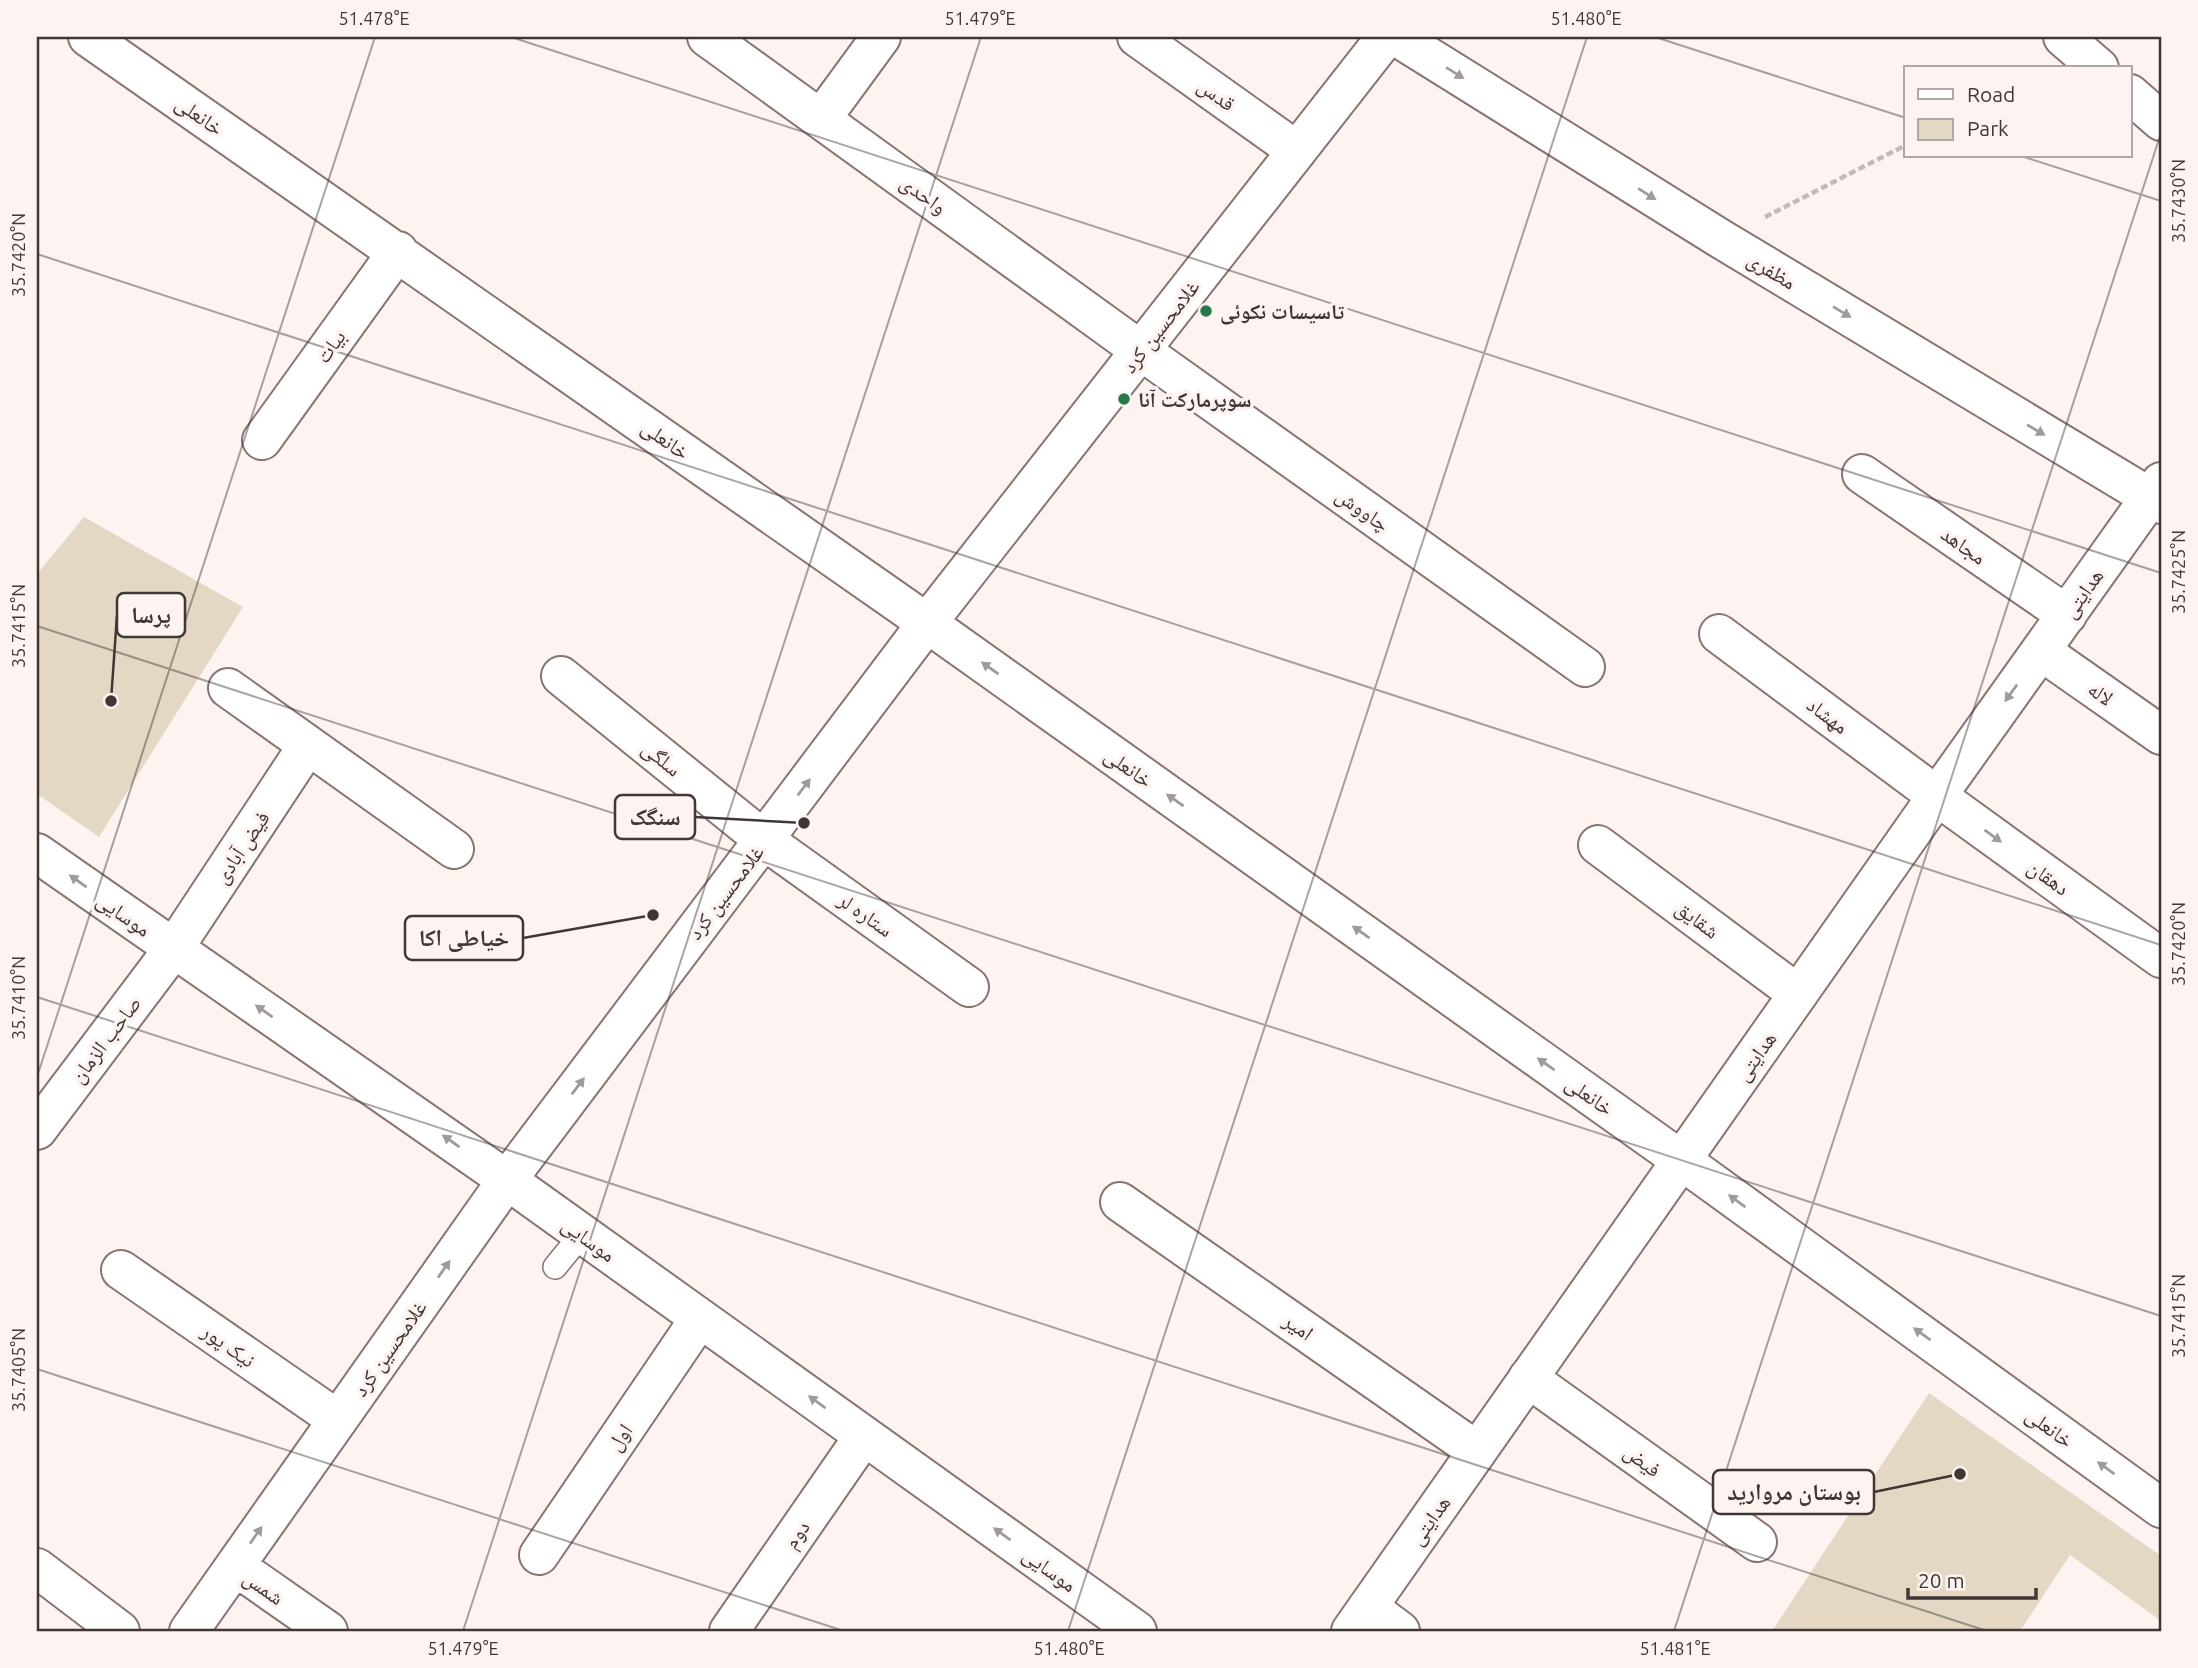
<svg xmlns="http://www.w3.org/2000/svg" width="2198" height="1668" font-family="Ubuntu,'Noto Naskh Arabic',sans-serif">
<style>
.green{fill:#e4d8c4}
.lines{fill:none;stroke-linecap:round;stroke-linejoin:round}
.service-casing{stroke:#887470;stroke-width:26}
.minor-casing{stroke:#887470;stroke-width:42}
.secondary-casing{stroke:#887470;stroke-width:42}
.path{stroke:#c3bab8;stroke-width:4.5;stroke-dasharray:7 3.5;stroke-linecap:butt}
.service{stroke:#fff;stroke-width:23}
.minor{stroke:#fff;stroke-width:38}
.secondary{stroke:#fff;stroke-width:38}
.oneway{fill:#a09b9a}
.ticks{fill:none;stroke:#403735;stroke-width:2;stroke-opacity:0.45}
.poi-dot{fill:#287949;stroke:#fdf4f2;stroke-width:2.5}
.labels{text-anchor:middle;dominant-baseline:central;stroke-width:7;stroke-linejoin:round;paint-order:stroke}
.street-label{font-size:21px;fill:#403735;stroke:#fdf4f2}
.poi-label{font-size:21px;font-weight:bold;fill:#403735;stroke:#fdf4f2;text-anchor:start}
.leader{fill:none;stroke:#403735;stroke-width:2.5}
.callout-dot{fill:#403735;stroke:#fdf4f2;stroke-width:2.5}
.callout{fill:#fdf4f2;stroke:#403735;stroke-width:2.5}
.callout-label{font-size:23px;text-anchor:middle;font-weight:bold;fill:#403735}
.neatline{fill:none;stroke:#403735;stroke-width:2.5}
.ticks-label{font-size:18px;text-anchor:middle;fill:#403735}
</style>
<rect width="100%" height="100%" fill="#fdf4f2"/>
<path class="green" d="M84,517l159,90 -144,230 -62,-43v-220z
M1929,1393l232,163v65l-91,-66 -50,76h-248z"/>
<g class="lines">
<defs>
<path id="service" d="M555,1267l27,-33"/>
<path id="minor" d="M88,37l839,586 754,537
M707,37l433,313 445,317
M1137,37l160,114
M1397,37l324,202 440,265
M2063,37l36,31
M2130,94l31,27
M821,119l60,-82
M262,440l136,-189
M1862,474l205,141
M1719,634l218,162 224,-314
M2041,651l120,84
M561,676l203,164 205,147
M228,688l226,161
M1598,845l200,149
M37,853l470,327 630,451
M37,1130l137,-182 134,-203
M1120,1202l357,249
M121,1270l217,150
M1528,1378l229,164
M539,1555l161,-237
M235,1566l93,65
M37,1568l83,63
M1368,1607l32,24
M189,1631l318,-451 420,-557 459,-586
M729,1631l135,-195"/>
<path id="secondary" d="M1681,1160l480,348
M1351,1631l586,-835 224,162"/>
</defs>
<use href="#service" class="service-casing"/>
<use href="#minor" class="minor-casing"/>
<use href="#secondary" class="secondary-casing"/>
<path class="path" d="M1765,217l141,-72"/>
<use href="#service" class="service"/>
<use href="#minor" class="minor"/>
<use href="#secondary" class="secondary"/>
</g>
<defs><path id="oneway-solid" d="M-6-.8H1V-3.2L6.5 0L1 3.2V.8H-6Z" transform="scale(1.75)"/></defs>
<g class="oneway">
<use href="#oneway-solid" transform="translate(1455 73) rotate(32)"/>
<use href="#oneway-solid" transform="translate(1647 194) rotate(32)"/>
<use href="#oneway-solid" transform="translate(1842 312) rotate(31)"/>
<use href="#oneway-solid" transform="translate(2036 430) rotate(31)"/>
<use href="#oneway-solid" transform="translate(990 668) rotate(-145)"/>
<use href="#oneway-solid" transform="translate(2011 693) rotate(126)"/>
<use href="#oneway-solid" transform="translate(804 787) rotate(-53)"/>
<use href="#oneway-solid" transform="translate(1175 800) rotate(-145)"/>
<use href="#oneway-solid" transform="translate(1993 836) rotate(36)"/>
<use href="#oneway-solid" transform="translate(78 881) rotate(-145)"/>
<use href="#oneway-solid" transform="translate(1361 932) rotate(-145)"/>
<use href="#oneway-solid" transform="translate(264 1011) rotate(-145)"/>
<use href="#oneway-solid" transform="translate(1546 1064) rotate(-145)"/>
<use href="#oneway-solid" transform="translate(578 1086) rotate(-53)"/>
<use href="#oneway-solid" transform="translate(451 1141) rotate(-145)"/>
<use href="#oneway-solid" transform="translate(1737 1201) rotate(-144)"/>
<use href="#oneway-solid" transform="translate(444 1269) rotate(-55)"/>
<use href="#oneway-solid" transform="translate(1922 1334) rotate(-144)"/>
<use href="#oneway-solid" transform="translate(817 1402) rotate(-144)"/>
<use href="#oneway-solid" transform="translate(2106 1468) rotate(-144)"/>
<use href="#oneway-solid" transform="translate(1002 1534) rotate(-144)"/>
<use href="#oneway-solid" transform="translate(256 1535) rotate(-55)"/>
</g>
<path class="ticks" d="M511,37l1650,536M1655,37l251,81M2021,156l140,45M37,254l2124,691M37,626l2124,690M37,997l1950,634M37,1077l338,-1040M37,1369l807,262M463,1631l518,-1594M1068,1631l519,-1594M1674,1631l487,-1498"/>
<g class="poi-dot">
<circle cx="1206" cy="311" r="7"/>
<circle cx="1124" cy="399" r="7"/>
</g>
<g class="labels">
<g class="street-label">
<text transform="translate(1217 94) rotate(36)">قدس</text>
<text transform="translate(200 115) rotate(35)">خانعلی</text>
<text transform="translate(924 194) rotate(36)">واحدی</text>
<text transform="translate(1772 270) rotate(31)">مظفری</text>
<text transform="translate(1160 326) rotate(-52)">غلامحسین کرد</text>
<text transform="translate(330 346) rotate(-54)">بیات</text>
<text transform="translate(666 439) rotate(35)">خانعلی</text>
<text transform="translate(1363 509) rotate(35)">چاووش</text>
<text transform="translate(1964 545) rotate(35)">مجاهد</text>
<text transform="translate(2082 593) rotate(-55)">هدایتی</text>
<text transform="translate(2101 693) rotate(35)">لاله</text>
<text transform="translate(1828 715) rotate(37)">مهشاد</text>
<text transform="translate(662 758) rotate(39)">سلگی</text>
<text transform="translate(1129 767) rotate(35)">خانعلی</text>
<text transform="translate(241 847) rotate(-56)">فیض آبادی</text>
<text transform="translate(2049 877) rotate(36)">دهقان</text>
<text transform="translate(725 892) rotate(-53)">غلامحسین کرد</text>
<text transform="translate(124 914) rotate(35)">موسایی</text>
<text transform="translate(866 914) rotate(35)">ستاره لر</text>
<text transform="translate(1698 919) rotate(37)">شقایق</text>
<text transform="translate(105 1039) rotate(-53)">صاحب الزمان</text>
<text transform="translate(1755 1056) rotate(-55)">هدایتی</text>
<text transform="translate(1590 1095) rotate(35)">خانعلی</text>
<text transform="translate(589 1239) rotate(36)">موسایی</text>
<text transform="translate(1299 1326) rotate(35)">امیر</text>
<text transform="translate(229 1345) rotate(35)">نیک پور</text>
<text transform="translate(389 1348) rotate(-55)">غلامحسین کرد</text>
<text transform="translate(2050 1427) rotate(36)">خانعلی</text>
<text transform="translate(619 1437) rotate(-56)">اول</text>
<text transform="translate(1643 1460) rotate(36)">فیض</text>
<text transform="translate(1429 1520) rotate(-55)">هدایتی</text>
<text transform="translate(796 1534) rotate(-55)">دوم</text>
<text transform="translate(1050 1569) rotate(36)">موسایی</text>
<text transform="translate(264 1587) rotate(35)">شمس</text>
</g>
<g class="poi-label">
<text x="1220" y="311">تاسیسات نکوئی</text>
<text x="1138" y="399">سوپرمارکت آنا</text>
</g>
</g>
<path class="leader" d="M111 701L117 615M804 823L695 817M653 915L523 938M1960 1474L1874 1492"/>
<g class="callout-dot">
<circle cx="111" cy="701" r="7"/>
<circle cx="804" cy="823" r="7"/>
<circle cx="653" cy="915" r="7"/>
<circle cx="1960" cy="1474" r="7"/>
</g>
<g class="callout">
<rect x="117" y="593" width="68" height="44" rx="7"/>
<rect x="615" y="795" width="80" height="44" rx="7"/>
<rect x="405" y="916" width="118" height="44" rx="7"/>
<rect x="1713" y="1470" width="161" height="44" rx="7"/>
</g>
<g class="callout-label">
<text x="151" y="623">پرسا</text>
<text x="655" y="825">سنگک</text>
<text x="464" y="946">خیاطی اکا</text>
<text x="1794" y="1500">بوستان مروارید</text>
</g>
<rect width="2198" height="1668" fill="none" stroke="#fdf4f2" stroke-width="77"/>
<rect x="1904" y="66" width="228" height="91" fill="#fdf4f2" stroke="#b1a8a6" stroke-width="2"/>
<rect x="1918" y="89" width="35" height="10" fill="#ffffff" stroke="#b1a8a6" stroke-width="2"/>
<text x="1967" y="102" font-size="21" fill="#403735">Road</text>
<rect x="1918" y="119" width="35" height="21" fill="#e4d8c4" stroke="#b1a8a6" stroke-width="2"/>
<text x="1967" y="136" font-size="21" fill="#403735">Park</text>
<path d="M1908 1588v10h128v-10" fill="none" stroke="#403735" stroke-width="3.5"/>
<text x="1918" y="1588" font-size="21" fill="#403735" stroke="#fdf4f2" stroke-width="5" paint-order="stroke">20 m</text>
<rect x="38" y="38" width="2122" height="1592" class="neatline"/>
<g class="ticks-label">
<text x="374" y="25">51.478°E</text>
<text x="980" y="25">51.479°E</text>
<text x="1586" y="25">51.480°E</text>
<text transform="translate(2179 201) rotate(-90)" y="6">35.7430°N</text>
<text transform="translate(19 255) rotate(-90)" y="6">35.7420°N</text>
<text transform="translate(2179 572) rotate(-90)" y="6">35.7425°N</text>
<text transform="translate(19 626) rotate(-90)" y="6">35.7415°N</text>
<text transform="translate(2179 944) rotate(-90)" y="6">35.7420°N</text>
<text transform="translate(19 998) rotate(-90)" y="6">35.7410°N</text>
<text transform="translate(2179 1316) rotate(-90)" y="6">35.7415°N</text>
<text transform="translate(19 1370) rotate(-90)" y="6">35.7405°N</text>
<text x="463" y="1655">51.479°E</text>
<text x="1069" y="1655">51.480°E</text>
<text x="1675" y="1655">51.481°E</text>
</g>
</svg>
